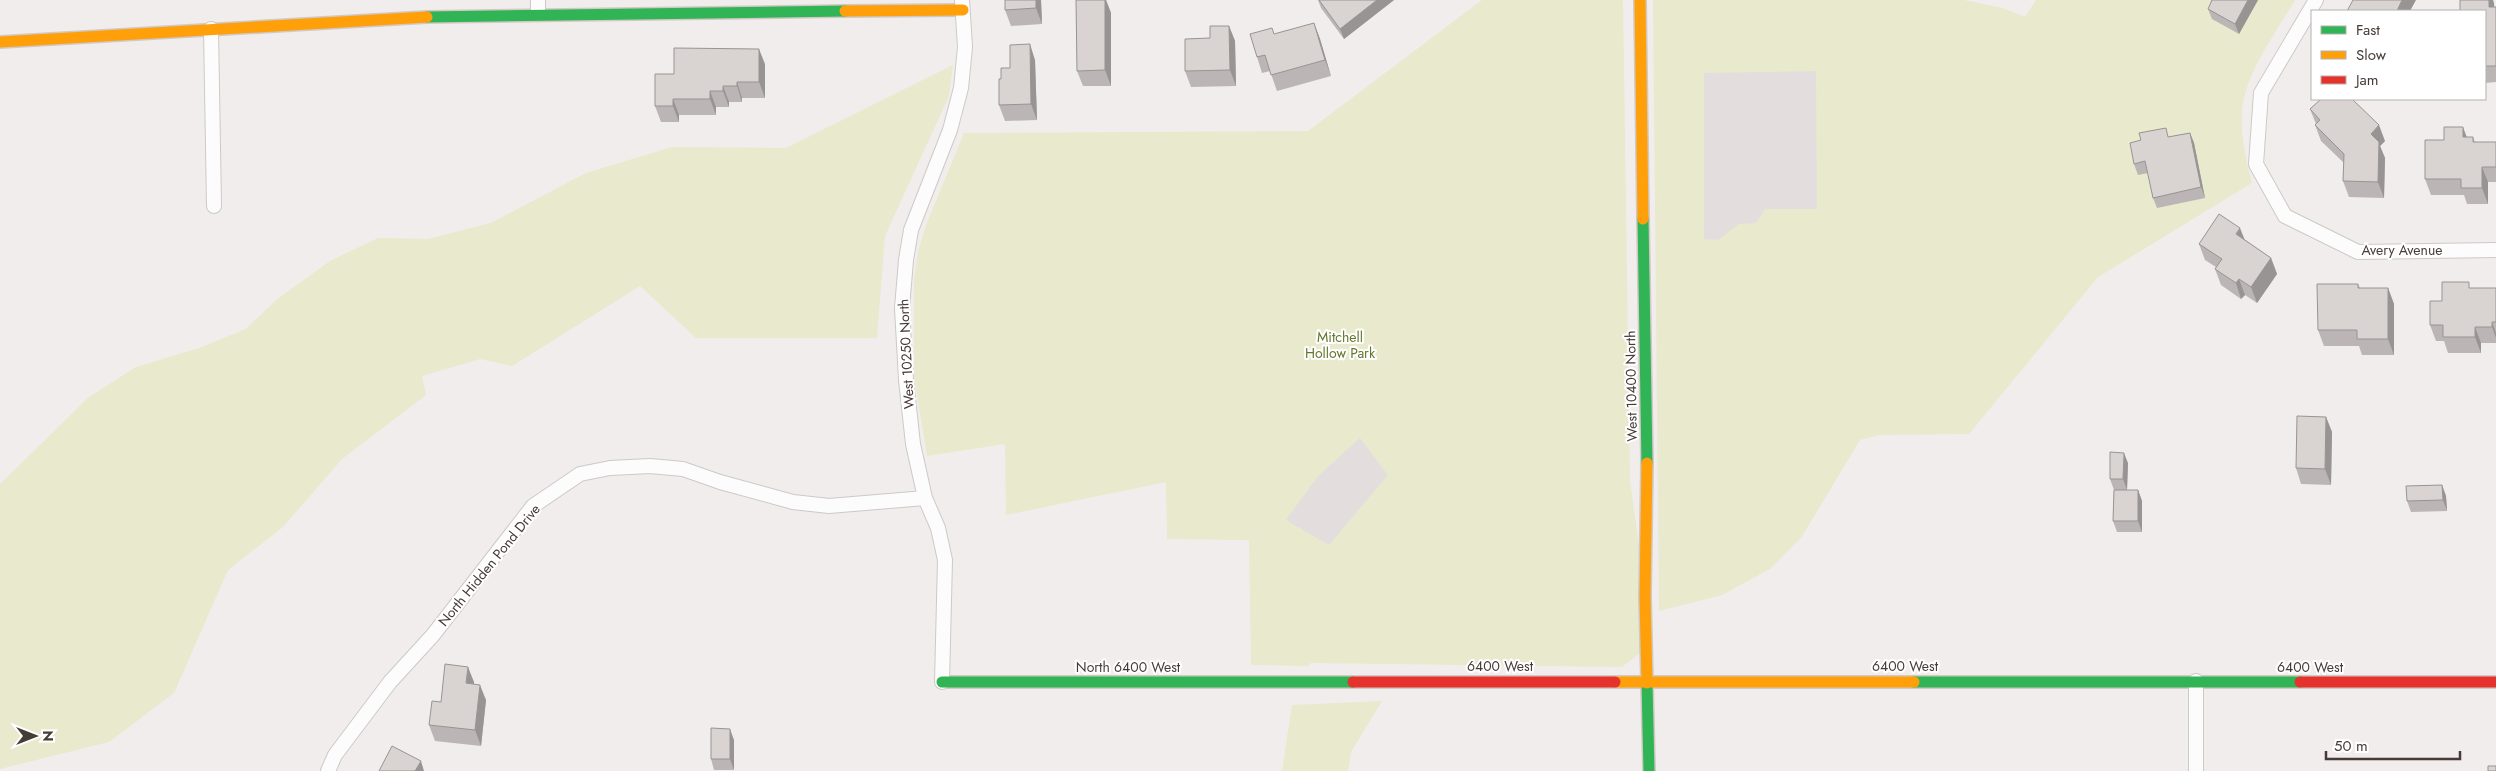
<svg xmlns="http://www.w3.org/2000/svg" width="2496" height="771" font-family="Jost,sans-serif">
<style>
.green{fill:#e8e9cd}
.parking{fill:#e3dedd}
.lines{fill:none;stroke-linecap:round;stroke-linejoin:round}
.street-casing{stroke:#cdc9c7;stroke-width:16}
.fast-casing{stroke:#d1c9c4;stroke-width:14}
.slow-casing{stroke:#d1c9c4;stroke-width:14}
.jam-casing{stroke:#d1c9c4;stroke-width:14}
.street{stroke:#fdfcfc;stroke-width:14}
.fast{stroke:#30b455;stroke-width:11}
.slow{stroke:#ff9f0a;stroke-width:11}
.jam{stroke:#e5322d;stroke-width:11}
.wall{fill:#bbb6b5}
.shaded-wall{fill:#989493}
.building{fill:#d9d4d2;stroke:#989493}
.labels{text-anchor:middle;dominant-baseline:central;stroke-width:4;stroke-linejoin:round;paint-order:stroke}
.street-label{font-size:14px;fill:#473b37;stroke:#fff}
.park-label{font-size:14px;fill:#63772c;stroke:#fff}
</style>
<rect width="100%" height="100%" fill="#f1edec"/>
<path class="green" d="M1482,0h141l7,480 9,66 1,107 -18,14 -311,-4 -3,3 -57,-1 -2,-125 -82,-1 -1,-57 -160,33 -1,-71 -78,12 -13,-80v-97l4,-27 8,-27 38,-92 344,-2z
M1653,0h311l39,8 22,9 11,-17h259c-19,33 -49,71 -53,111 -2,24 4,48 10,72l-154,94 -129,157 -90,1 -19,5 -59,98 -31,31 -48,26 -63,16z
M953,65l-4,31 -64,140 -8,102h-181l-56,-52 -128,80 -32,-7 -58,17 4,19 -84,64 -59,68 -55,43 -54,123 -65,49 -109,27v-285l89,-87 47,-30 63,-19 47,-19 30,-29 54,-39 48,-23 50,1 63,-16 95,-50 86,-26 114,1z
M1382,701l-31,51 -3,19h-66l10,-66z"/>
<path class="parking" d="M1816,71l1,138h-52l-9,14 -17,1 -21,16 -14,-1v-166z
M1360,438l28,37 -59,70 -43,-25 32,-44z"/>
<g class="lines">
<defs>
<path id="street" d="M538,0v13
M2316,0l-55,93 -5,71 29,52 73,36 138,-2
M211,29l3,177
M2196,681v90
M942,682l3,-122 -7,-32 -13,-30 -12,-54 -7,-64 -4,-72 4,-48 5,-30 39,-100 11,-42 4,-41 -3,-47
M328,771l7,-16 55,-73 43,-47 100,-129 47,-32 30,-6 40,-2 33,3 37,13 73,20 36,4 96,-8"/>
<path id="fast" d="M427,17l418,-6
M1643,219l4,244
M942,682h411
M1914,682h386
M1647,683l2,88"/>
<path id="slow" d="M1640,0l3,219
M845,11l118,-1
M0,42l427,-25
M1615,682h299
M1647,683l-2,-86 2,-134"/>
<path id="jam" d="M1353,682h262
M2300,682h196"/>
</defs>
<use href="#street" class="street-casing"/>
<use href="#fast" class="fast-casing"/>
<use href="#slow" class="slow-casing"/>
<use href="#jam" class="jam-casing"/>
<use href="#street" class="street"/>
<use href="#fast" class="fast"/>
<use href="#slow" class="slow"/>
<use href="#jam" class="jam"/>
</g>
<path class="wall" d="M1005,0h36l1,24 -31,2 -6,-16z
M1076,0h30l5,13v73h-28l-6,-15z
M1318,0h76l-50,39 -23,-31z
M2212,0h46l-19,34 -27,-15 -4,-10z
M2494,3v4h2v75l-11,1v-72z
M1314,23l6,16 11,37 -54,15 -7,-20 -8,2 -5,-16z
M1229,26l6,15 1,45 -45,1 -6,-16 25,-33z
M1035,60l2,60 -32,1 -6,-16 2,-26 9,-11z
M765,64v34h-23v4h-13v5h-13v8h-37v7h-18l-6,-16 19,-32z
M2310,109l75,32 -5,5 5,12 -1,40 -35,-1 -6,-16 1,-18 -23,-22 -6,-16 1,-1z
M2190,133l4,10 11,55 -48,10 -4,-10 -5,-25 -10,2 -4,-11 35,-27z
M2467,137h6l2,5h21v40h-8v22h-21l-3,-9h-33l-6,-16z
M2244,239l27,19 6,16 -20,29 -12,-8 -4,4 -20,-14 -6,-16 1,-2 -11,-7 -6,-16z
M2358,284l2,4h28l6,16v51h-32l-3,-9h-35l-6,-16z
M2471,288h25v55h-15v10h-33l-4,-12h-8l-6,-16 12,-24z
M2326,417l6,15 -1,53 -30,-1 -5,-16z
M2128,463l-1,27h11l4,11v31h-25l-4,-11 1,-31 -4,-11z
M2442,485l4,11 1,15 -36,1 -4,-11z
M474,682v2l12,16 -5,46 -46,-5 -6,-16 12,-23z
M734,740v30h-20l-3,-11z"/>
<path class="shaded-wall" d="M1036,0h5l1,24 -6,-16z
M1105,0h1l5,13v73l-6,-16z
M1377,0h17l-50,39 -4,-10z
M2248,0h10l-19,34 -4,-10z
M2402,0h14l-6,11h-13z
M2489,0h4l1,3 1,20 -6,-16z
M1314,23l6,16 11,37 -6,-16z
M1229,26l6,15 1,45 -6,-16z
M1030,44l5,16 2,60 -6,-16z
M759,49l6,15v34l-6,-16z
M737,82l5,16v4l-5,-16z
M723,86l6,16v5l-6,-16z
M710,91l6,16v8l-6,-16z
M673,99l6,16v7l-6,-16z
M2379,125l6,16 -5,5 5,12 -1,40 -6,-16 -7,-48z
M2463,127l6,16 -6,-6z
M2190,133l4,10 11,55 -4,-11z
M2482,167l6,15v22l-6,-16z
M2240,228l6,15 -10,-9z
M2271,258l6,16 -20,29 -6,-16z
M2239,279l6,16 -4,4 -5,-16z
M2388,288l6,16v51l-6,-16z
M2492,322l4,11v5l-4,-11z
M2475,327l6,16v10l-6,-16z
M2326,417l6,15 -1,53 -6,-16z
M2124,453l4,10 -1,27 -4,-11z
M2442,485l4,11 1,15 -4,-11z
M2138,490l4,11v31l-4,-11z
M468,667l6,15 -2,17 -6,-16z
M480,685l6,15 -5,46 -6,-16z
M730,729l4,11v30l-4,-11z
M421,761l3,10h-9z"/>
<path class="building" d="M1005,0h31v8l-31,2z
M1076,0h29v70l-28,1z
M1319,0h58l-37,29z
M2212,0h36l-13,24 -27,-15z
M2353,0h49l-5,11h-50z
M2460,0h29v7h7v59h-11v-55h-25z
M1314,23l11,37 -54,15 -6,-20 -8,2 -7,-23 22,-6 2,6z
M1210,26h19l1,44 -45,1v-32l25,-1z
M1030,44l1,60 -32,1v-26h2v-11h9v-23z
M674,48l85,1v33h-22v4h-14v5h-13v8h-37v7h-18v-32h19z
M2321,99h31l27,26 -8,9 8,8 -1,40 -35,-1 1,-27 -29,-29 5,-5 -10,-11z
M2444,127h19v10h10v5h23v25h-14v21h-21v-9h-36v-39h19z
M2166,128l2,9 22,-4 11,54 -48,11 -8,-37 -11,3 -4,-21 11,-3 -2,-7z
M2219,214l21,14 -4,6 35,24 -20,29 -12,-8 -3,4 -21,-14 7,-10 -23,-15z
M2442,282h27v6h27v34h-4v5h-17v10h-32v-12h-13v-24h12z
M2317,284h41v4h30v51h-31v-9h-39z
M2297,416l29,1 -1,52 -29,-1z
M2110,452l14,1 -1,26h-13z
M2442,485l1,15 -36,1 -1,-15z
M2114,490h24v31h-25z
M445,664l23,3 -2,16 14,2 -5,45 -46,-5 3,-24 9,1z
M711,728l19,1v30h-19z
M392,746l29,15 -6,10h-36z
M2488,766h8v5h-8z"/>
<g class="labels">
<g class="street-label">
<text x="2402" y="250">Avery Avenue</text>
<text transform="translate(906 354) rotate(-93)">West 10250 North</text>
<text transform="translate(1631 386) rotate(-91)">West 10400 North</text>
<text transform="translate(489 565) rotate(-51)">North Hidden Pond Drive</text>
<text x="1500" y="666">6400 West</text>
<text x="1905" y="666">6400 West</text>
<text x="1128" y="667">North 6400 West</text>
<text x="2310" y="667">6400 West</text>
</g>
<g class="park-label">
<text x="1340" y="337">Mitchell<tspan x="1340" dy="16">Hollow Park</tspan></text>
</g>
</g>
<rect x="2311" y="10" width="175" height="90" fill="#ffffff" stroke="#b5b1af"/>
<rect x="2321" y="26" width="25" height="8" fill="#30b455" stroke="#b5b1af"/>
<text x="2356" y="35" font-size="15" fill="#473b37">Fast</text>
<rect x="2321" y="51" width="25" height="8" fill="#ff9f0a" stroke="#b5b1af"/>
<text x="2356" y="60" font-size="15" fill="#473b37">Slow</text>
<rect x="2321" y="76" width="25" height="8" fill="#e5322d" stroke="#b5b1af"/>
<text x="2356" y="85" font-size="15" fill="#473b37">Jam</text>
<g transform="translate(35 736) rotate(90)" stroke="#ffffff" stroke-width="4" paint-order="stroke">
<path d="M0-4L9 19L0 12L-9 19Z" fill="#473b37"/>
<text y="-8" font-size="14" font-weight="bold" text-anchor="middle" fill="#473b37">N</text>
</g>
<path d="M2326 751v8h134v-8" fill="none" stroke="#473b37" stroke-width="2.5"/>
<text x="2334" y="751" font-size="15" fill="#473b37" stroke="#ffffff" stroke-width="4" paint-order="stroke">50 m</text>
</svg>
